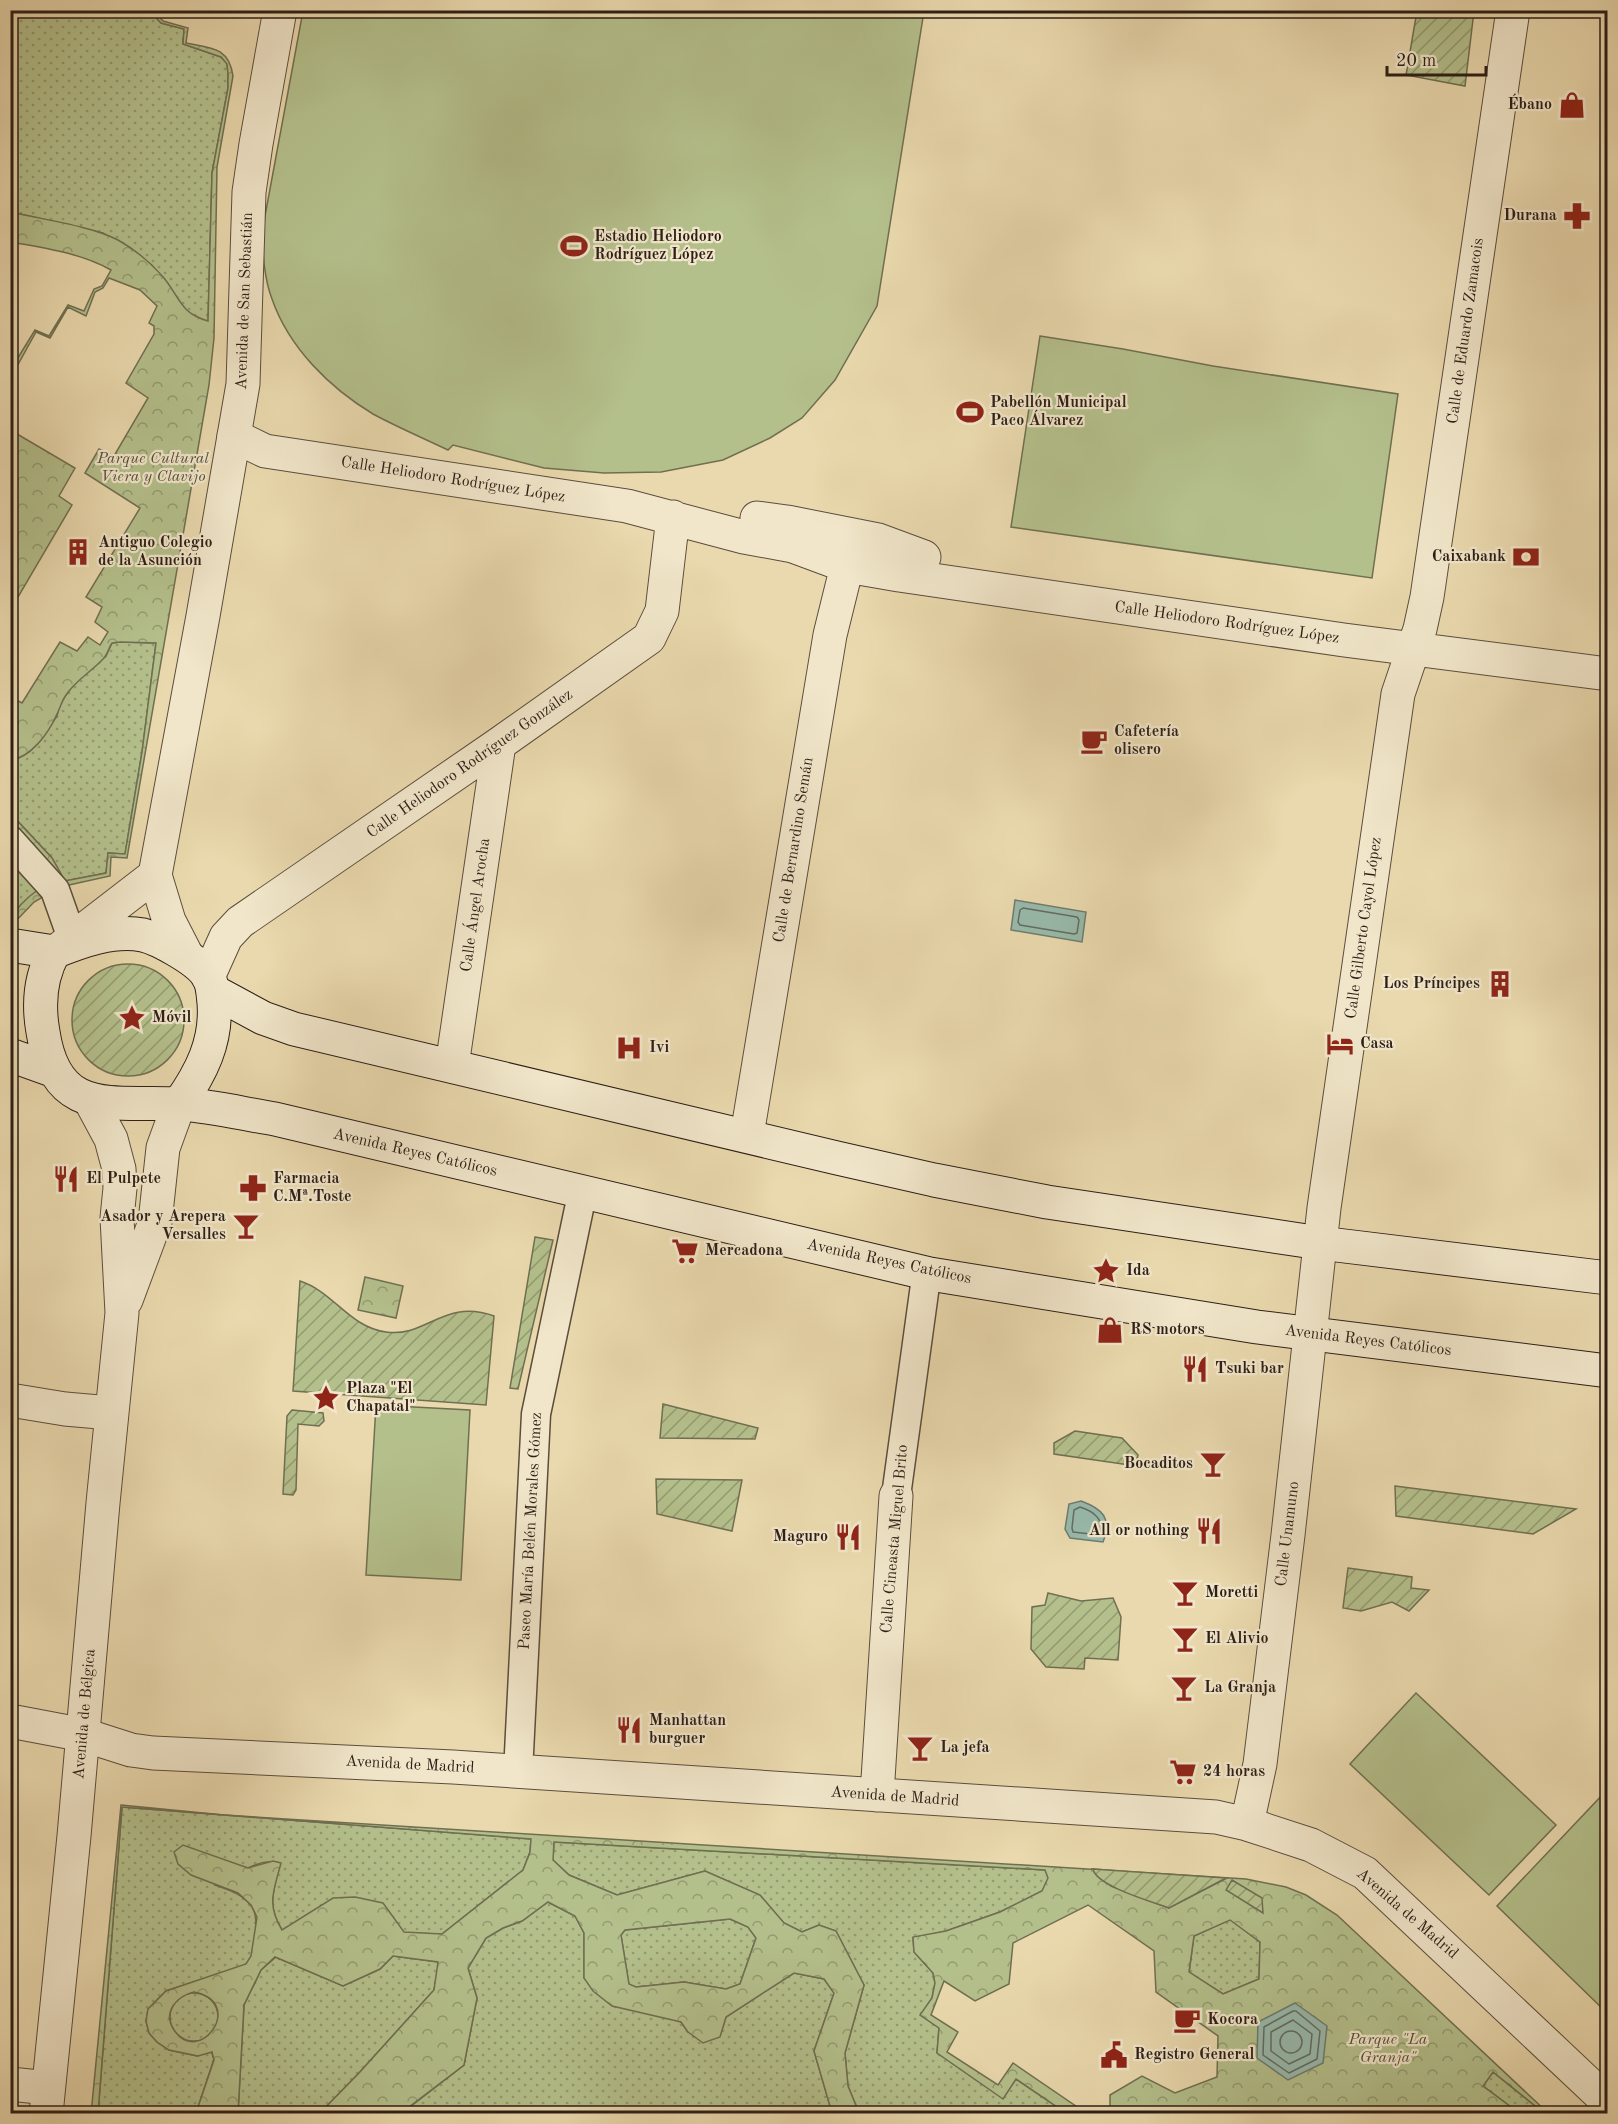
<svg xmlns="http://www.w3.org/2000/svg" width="1618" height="2124" font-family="'Old Standard TT',serif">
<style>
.grass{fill:url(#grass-dots);stroke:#706f52;stroke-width:1.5}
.forest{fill:url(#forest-crowns);stroke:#706f52;stroke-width:1.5;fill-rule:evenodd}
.garden{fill:url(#garden-furrows);stroke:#706f52;stroke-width:1.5}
.pitch{fill:#b4c08c;stroke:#706f52;stroke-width:1.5}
.water{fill:#98baac;stroke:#6d7c70;stroke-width:1.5}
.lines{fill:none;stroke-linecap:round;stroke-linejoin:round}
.shore{stroke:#626c62;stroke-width:1.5}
.pedestrian-casing{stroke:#5c4d3d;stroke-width:31}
.minor-casing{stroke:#5c4d3d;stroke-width:35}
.tertiary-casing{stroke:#5c4d3d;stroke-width:35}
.secondary-casing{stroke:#2d1e17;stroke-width:35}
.pedestrian{stroke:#f1e6ca;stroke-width:28}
.minor{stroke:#f1e6ca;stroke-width:33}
.tertiary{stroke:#f1e6ca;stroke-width:33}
.secondary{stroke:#f1e6ca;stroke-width:33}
.labels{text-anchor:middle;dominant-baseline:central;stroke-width:4.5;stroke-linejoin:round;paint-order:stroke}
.poi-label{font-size:16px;font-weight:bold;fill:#2d1e17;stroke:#f1e6ca;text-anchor:start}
.street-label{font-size:16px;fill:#2d1e17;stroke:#f1e6ca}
.park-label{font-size:16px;font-style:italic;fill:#564f3a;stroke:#f1e6ca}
</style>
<defs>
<pattern id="grass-dots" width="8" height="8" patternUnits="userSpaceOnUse" patternTransform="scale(1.5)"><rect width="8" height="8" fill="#b4c08c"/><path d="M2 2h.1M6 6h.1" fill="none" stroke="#939b71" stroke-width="1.8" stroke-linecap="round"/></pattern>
<pattern id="forest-crowns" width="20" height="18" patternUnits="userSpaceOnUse" patternTransform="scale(1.5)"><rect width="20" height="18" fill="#b4c08c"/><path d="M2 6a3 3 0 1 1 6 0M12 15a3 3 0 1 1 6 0" fill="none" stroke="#939b71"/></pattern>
<pattern id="garden-furrows" width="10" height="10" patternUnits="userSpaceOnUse" patternTransform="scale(1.5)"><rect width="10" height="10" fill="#b4c08c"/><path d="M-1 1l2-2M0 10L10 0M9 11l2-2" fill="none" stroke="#939b71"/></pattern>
</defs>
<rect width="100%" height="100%" fill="#ead9ae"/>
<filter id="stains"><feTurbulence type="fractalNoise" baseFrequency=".00333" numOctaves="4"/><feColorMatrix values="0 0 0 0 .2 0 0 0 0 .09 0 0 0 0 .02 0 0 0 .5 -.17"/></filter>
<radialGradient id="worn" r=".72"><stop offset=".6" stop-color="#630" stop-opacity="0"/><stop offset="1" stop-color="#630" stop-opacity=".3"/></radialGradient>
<path class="grass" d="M11,11h139l11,12 23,6 -1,15 38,13 6,6 1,11v14l-16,85 -4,149 -21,-10 -23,-33 -14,-15 -47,-31 -92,-21z
M120,642l36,1 -14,109 -17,102 -17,-1 -2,20 -41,8 -13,-23 -41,-44v-54l6,-1 12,-7 14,-15 14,-21 3,-12 6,-9 9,-12 31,-27 6,-13z
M11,859l29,30 -29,29z
M122,1807l409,32 -1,13 -7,18 -81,64 -160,-4c-16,-26 -8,-39 -2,-67 -21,-6 -46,13 -65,22 14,5 28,9 37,22 7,10 4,45 -4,55 -3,4 -8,5 -13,7l-69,22 -18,18 -2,12 3,12 8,9 12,8 28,6 14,-5 3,8 -18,54 -98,1z
M554,1842l491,28 4,8 -7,13 -42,21 -54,19 -33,7 1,14 19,21 2,10 -3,15 -11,17 18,13 -2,25 66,45 13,-19 50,34h-207l-11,-27 -3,-33 19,-68 -28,-54 -17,-6 -17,7 -18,-9 -24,-28 -55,-24 -88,24 -48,-20 -16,-15z
M548,1902l27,14 9,17v45l97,44 7,10 32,4 6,-19 68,-44 30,6 10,14 -20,58 18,62 -431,1 63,-49 13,-67 -9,-30 18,-30 17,-10 19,-7z
M730,1919l18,8 8,11 -16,46 -14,5 -42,-7 -48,5 -7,-2 -8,-50 4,-5z
M1230,1919l30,23 -1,37 -36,15 -34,-21 5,-37z
M393,1956l46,6 -5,28 -75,83 -39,40 -82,1 6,-109 17,-35 15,-13 67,29 37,-17z
M170 2017a24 24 0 1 1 48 0a24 24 0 1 1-48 0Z
M1493,2072l51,41h-25l-36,-27z"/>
<path class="forest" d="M150,11h4l9,10 25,7 -2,15c25,5 43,4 47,33l-16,91 -3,171 -5,47 -82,473 -16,-1 -1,19 -41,9 -14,5 -21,12 -21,22h-2c0,-13 18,-28 28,-35l-28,-30v-45l41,44 13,23 41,-8 2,-20 17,1 17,-102 14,-109 -36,-1 -8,1c-4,6 -4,11 -9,16 -12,13 -27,21 -37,36 -5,7 -6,14 -10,21 -8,18 -25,41 -45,44v-63l11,6 38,-61 17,9 11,-14 12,8 8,-13 -13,-10 7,-15 -16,-10 54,-89 -55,-35 14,-24 15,7 34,-58 -22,-15 28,-49v-8l-5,-3 8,-17 -17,-16 -31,-12 -6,10 -8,4 -9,24 -18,-9 -18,31 -14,-6 -25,45v-8l24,-39 14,6 19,-31 16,6 10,-22 8,-3 9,-16c-30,-17 -67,-22 -100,-28v-30c29,7 81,14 107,28 16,9 34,24 46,38 16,20 17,36 44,43l4,-148 16,-85v-14l-1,-10 -6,-7 -38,-13 1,-15 -23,-6z
M12,431l63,37 -16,28 13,9 -61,104v-27l6,-11 -7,-4z
M365,1277l38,9 -7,32 -38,-8z
M121,1805l103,10 1022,64 40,8 20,8 31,20 211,198h-4l-51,-41 -10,14 36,27h-409v-18l32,-19 33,17 42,-16 1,-41 -62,-44 -2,-41 -66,-46 -75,38 -4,41 -34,17 -31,-20 -13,34 27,17 -11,20 51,33 15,-22 73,50h-20l-50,-34 -13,20 -66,-46 2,-25 -19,-13 12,-17 3,-15 -2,-10 -19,-21 -1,-15 33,-6 54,-19 42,-21 6,-13 -3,-8 -491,-28 -1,18 16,15 48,20 88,-24 55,24 24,28 18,9 17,-7 17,6 28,54 -19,68 3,33 11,27h-27l-18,-62 20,-58 -10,-14 -30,-6 -68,44 -6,20 -17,6 -15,-11 -7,-10 -69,-16 -19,-15 -9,-13v-45l-9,-17 -27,-14 -26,19 -19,7 -17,10 -18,30 9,30 -13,67 -63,48h-81l39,-40 75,-83 4,-28 -45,-6 -13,13 -37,17 -68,-29 -14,13 -17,35 -6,108h-42l18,-53 -2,-8 -14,4 -29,-6 -12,-8 -8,-9 -3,-12 2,-12 18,-18 80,-27 5,-8 6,-39 -6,-12 -13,-12 -47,-18 -13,-11 -4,-12 9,-7 65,23 25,-7 8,2c-7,27 -15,41 1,67l51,-32 22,-1 28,6 21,29 38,2 81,-64 7,-18 1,-13 -409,-32 -24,306 -7,1zM1093,1869l132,10 -56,29 -58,-22zM730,1919l18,8 8,11 -16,46 -14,5 -42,-7 -48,5 -7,-3 -8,-49 4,-5zM1230,1920l30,22 -1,37 -36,15 -34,-22 5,-36zM194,1992c53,10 5,76 -20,38 -12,-18 3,-34 20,-38z"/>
<path class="garden" d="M1417,11h57l-9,75 -59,-11z
M72 1020a56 56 0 1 1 112 0a56 56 0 1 1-112 0Z
M535,1237l18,3 -35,149 -8,-1z
M300,1281c34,11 49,46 86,51 40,6 58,-34 108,-16l-8,89 -193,-14z
M663,1404l95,24 -3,11 -95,-1z
M292,1410l31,3 1,8 -5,5 -21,-2 -2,66 -3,5 -10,-1 4,-78z
M1075,1431l47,7 16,17 -2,11 -82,-12v-11z
M656,1479l86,1 -10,51 -75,-17z
M1395,1486l181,23 -43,25 -137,-18z
M1348,1568l64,9 -1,11 18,2 -20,21 -17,-9 -31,9 -18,-3z
M1048,1593l33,8 32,-3 8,19 -3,43 -33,-2 -1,11 -38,-2 -15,-18 1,-42 13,-2z
M1093,1869l133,9 -57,30c-16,-6 -73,-22 -76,-39z
M1232,1880l30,18 1,15 -37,-23z"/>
<path class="pitch" d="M303,11h621l-47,295 -42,74 -33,38 -32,20 -47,22 -62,12 -57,1 -60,-5 -91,-23 -5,5c-25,-12 -51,-23 -75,-36 -43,-26 -84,-66 -101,-115 -8,-21 -9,-45 -10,-67z
M1040,336l83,13 90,17 185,28 -26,184 -361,-51z
M376,1405l94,5 -9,170 -95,-5z
M1416,1693l140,132 -67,70 -139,-131z
M1607,1790v223l-110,-107z"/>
<path class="water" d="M1015,900l71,12 -4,30 -71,-12z
M1081,1501c22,8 31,17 22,41l-33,-4 -5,-9 4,-25z
M1295,2003l32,23 -4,37 -35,17 -31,-22 1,-36z"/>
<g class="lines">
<path class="shore" d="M1023,908l54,9 2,3 -2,13 -3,1 -54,-9 -2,-3 2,-12z
M1080,1507c13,4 26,13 19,28l-26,-3 -1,-4 2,-18z
M1293,2011h3l24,20 -3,28 -28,14 -26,-18 1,-28z
M1293,2020l19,14 -2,20 -21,10 -18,-13v-19z
M1280 2042a11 11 0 1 1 22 0a11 11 0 1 1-22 0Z"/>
<defs>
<path id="pedestrian" d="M10,840l45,50 17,48
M896,1496l29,-211
M519,1753l17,-339 44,-210"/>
<path id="minor" d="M234,436l31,15 362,55 117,31 49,9 54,20 52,9 445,65 264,34
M757,518l30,4 91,18 46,17
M208,977l18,-40 14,-15 259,-178 150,-106 13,-27 11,-94
M452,1066l47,-322
M747,1135l83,-500 17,-69
M10,1400l55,9 46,4
M10,1721l74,14 47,15 22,3 300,14 763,50 31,7 64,21 54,28 243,229
M877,1795l19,-299
M1247,1824l13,-60 28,-229 36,-327 74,-514 22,-65 7,-32 86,-587
M10,2084l38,4"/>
<path id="tertiary" d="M59,949l96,-74
M187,956l-18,-35 -14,-46 48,-259 40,-232 6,-192 7,-48 24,-134
M126,1300l29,-78 8,-74 16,-44
M46,2114l28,-278 29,-333 19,-190 -5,-95 3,-30 -1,-19 -8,-30 -21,-39"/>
<path id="secondary" d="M10,945l44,7
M213,991l50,27 31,11 543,129 97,22 113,22 273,41 288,35
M10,1055l42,15
M179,1104c22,-31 38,-62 35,-101 -1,-9 -1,-19 -6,-27 -7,-11 -20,-19 -32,-26 -10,-6 -21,-12 -33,-15 -29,-6 -62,6 -89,17 -14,25 -16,52 -11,80 13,88 72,68 137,72 32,2 64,10 95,15l655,155 327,53 351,44"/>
</defs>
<use href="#pedestrian" class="pedestrian-casing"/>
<use href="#minor" class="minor-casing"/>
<use href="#tertiary" class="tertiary-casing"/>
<use href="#secondary" class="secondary-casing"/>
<use href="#pedestrian" class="pedestrian"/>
<use href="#minor" class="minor"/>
<use href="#tertiary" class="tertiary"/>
<use href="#secondary" class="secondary"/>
</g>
<defs>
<symbol id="shop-bare" viewBox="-9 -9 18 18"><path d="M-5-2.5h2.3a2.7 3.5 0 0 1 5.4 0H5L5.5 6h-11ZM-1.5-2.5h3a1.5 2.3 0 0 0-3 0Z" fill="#8f2418" stroke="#f1e6ca" stroke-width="2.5" paint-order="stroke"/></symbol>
<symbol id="pharmacy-bare" viewBox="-9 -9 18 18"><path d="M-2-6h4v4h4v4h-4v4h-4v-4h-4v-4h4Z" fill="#8f2418" stroke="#f1e6ca" stroke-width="2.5" paint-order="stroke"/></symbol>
<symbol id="stadium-bare" viewBox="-9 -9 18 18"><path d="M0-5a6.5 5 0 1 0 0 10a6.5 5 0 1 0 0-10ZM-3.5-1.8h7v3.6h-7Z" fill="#8f2418" stroke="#f1e6ca" stroke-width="2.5" paint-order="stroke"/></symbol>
<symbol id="building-bare" viewBox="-9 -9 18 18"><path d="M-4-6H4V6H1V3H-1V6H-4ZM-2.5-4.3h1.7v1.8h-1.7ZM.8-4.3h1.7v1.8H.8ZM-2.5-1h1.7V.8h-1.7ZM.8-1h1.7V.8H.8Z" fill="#8f2418" stroke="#f1e6ca" stroke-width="2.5" paint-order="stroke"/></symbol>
<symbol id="bank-bare" viewBox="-9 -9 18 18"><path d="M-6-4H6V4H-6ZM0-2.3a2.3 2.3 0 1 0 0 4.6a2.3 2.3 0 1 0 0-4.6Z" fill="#8f2418" stroke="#f1e6ca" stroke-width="2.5" paint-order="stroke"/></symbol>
<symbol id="cafe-bare" viewBox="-9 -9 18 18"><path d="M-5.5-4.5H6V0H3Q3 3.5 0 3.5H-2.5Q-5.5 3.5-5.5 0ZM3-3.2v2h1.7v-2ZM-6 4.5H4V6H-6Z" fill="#8f2418" stroke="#f1e6ca" stroke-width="2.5" paint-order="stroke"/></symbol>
<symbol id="sight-bare" viewBox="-9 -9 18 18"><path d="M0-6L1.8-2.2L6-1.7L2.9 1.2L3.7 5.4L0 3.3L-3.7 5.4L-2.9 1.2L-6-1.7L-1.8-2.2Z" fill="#8f2418" stroke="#f1e6ca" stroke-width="2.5" paint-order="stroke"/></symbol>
<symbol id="hotel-bare" viewBox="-9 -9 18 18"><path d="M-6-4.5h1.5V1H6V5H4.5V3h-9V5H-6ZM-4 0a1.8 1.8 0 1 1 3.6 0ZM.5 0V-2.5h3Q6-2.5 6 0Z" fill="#8f2418" stroke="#f1e6ca" stroke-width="2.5" paint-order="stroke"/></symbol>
<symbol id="hospital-bare" viewBox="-9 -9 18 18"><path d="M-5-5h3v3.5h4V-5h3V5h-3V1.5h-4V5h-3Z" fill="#8f2418" stroke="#f1e6ca" stroke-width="2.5" paint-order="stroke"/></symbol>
<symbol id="restaurant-bare" viewBox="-9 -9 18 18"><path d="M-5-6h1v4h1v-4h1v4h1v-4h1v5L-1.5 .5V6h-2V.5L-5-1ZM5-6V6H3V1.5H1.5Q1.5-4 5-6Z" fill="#8f2418" stroke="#f1e6ca" stroke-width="2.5" paint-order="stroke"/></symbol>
<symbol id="bar-bare" viewBox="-9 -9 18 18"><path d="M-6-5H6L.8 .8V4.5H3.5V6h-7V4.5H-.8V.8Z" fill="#8f2418" stroke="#f1e6ca" stroke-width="2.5" paint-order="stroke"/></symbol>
<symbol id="supermarket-bare" viewBox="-9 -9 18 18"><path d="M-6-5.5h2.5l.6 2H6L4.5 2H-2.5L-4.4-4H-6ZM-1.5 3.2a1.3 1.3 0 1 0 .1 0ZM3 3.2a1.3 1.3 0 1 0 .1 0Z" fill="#8f2418" stroke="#f1e6ca" stroke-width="2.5" paint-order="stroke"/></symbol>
<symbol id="civic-bare" viewBox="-9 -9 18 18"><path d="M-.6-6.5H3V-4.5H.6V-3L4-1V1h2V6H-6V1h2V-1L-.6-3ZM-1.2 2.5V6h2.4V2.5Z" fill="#8f2418" stroke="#f1e6ca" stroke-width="2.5" paint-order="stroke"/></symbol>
</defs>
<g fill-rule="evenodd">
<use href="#shop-bare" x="1553" y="86" width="38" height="38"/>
<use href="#pharmacy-bare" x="1558" y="197" width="38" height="38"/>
<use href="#stadium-bare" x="555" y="227" width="38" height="38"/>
<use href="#stadium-bare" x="951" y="393" width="38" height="38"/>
<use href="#building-bare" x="59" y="533" width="38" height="38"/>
<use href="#bank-bare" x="1507" y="538" width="38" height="38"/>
<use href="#cafe-bare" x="1075" y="722" width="38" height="38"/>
<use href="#building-bare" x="1481" y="965" width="38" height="38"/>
<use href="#sight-bare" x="113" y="999" width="38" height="38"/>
<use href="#hotel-bare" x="1321" y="1025" width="38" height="38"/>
<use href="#hospital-bare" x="610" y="1029" width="38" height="38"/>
<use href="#restaurant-bare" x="47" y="1160" width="38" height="38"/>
<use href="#pharmacy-bare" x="234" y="1169" width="38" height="38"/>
<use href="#bar-bare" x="227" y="1207" width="38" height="38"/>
<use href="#supermarket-bare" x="666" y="1232" width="38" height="38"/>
<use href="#sight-bare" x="1087" y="1252" width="38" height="38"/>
<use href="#shop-bare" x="1091" y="1311" width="38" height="38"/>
<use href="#restaurant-bare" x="1176" y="1350" width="38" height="38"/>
<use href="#sight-bare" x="307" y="1379" width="38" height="38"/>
<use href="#bar-bare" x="1194" y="1445" width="38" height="38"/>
<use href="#restaurant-bare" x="1190" y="1512" width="38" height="38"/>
<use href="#restaurant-bare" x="829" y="1518" width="38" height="38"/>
<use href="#bar-bare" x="1166" y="1574" width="38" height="38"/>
<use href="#bar-bare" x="1166" y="1620" width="38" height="38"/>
<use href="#bar-bare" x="1165" y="1669" width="38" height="38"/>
<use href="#restaurant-bare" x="610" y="1711" width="38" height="38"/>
<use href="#bar-bare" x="901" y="1729" width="38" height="38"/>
<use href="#supermarket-bare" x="1164" y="1753" width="38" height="38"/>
<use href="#cafe-bare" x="1168" y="2001" width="38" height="38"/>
<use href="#civic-bare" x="1095" y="2036" width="38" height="38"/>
</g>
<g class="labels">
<g class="poi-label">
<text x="1552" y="105" text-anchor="end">Ébano</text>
<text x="1557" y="216" text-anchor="end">Durana</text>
<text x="594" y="237">Estadio Heliodoro<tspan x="594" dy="18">Rodríguez López</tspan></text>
<text x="990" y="403">Pabellón Municipal<tspan x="990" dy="18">Paco Álvarez</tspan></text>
<text x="98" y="543">Antiguo Colegio<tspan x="98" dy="18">de la Asunción</tspan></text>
<text x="1506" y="557" text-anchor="end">Caixabank</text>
<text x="1114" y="732">Cafetería<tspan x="1114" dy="18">olisero</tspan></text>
<text x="1480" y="984" text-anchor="end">Los Príncipes</text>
<text x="152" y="1018">Móvil</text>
<text x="1360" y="1044">Casa</text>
<text x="649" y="1048">Ivi</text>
<text x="86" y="1179">El Pulpete</text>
<text x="273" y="1179">Farmacia<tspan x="273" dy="18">C.Mª.Toste</tspan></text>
<text x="226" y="1217" text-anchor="end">Asador y Arepera<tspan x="226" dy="18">Versalles</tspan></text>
<text x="705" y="1251">Mercadona</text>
<text x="1126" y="1271">Ida</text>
<text x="1130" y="1330">RS motors</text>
<text x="1215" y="1369">Tsuki bar</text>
<text x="346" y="1389">Plaza "El<tspan x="346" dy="18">Chapatal"</tspan></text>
<text x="1193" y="1464" text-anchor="end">Bocaditos</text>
<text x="1189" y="1531" text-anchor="end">All or nothing</text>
<text x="828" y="1537" text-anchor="end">Maguro</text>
<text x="1205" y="1593">Moretti</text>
<text x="1205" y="1639">El Alivio</text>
<text x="1204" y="1688">La Granja</text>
<text x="649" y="1721">Manhattan<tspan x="649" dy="18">burguer</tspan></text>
<text x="940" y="1748">La jefa</text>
<text x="1203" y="1772">24 horas</text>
<text x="1207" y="2020">Kocora</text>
<text x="1134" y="2055">Registro General</text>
</g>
<g class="street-label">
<text transform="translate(245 301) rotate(-88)">Avenida de San Sebastián</text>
<text transform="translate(1466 331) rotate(-82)">Calle de Eduardo Zamacois</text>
<text transform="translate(453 480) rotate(9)">Calle Heliodoro Rodríguez López</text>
<text transform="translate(1227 623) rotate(8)">Calle Heliodoro Rodríguez López</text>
<text transform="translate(470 764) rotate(-35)">Calle Heliodoro Rodríguez González</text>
<text transform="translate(794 850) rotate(-81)">Calle de Bernardino Semán</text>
<text transform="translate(476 905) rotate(-82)">Calle Ángel Arocha</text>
<text transform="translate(1364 928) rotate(-82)">Calle Gilberto Cayol López</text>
<text transform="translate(415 1153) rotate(13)">Avenida Reyes Católicos</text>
<text transform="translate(889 1262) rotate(12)">Avenida Reyes Católicos</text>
<text transform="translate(1368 1341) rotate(7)">Avenida Reyes Católicos</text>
<text transform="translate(531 1531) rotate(-87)">Paseo María Belén Morales Gómez</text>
<text transform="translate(1288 1534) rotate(-83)">Calle Unamuno</text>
<text transform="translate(895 1539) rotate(-85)">Calle Cineasta Miguel Brito</text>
<text transform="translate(85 1714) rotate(-85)">Avenida de Bélgica</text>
<text transform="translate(410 1765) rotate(3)">Avenida de Madrid</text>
<text transform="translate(895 1797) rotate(4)">Avenida de Madrid</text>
<text transform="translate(1407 1914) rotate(41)">Avenida de Madrid</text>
</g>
<g class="park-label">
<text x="153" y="459">Parque Cultural<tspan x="153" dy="18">Viera y Clavijo</tspan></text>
<text x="1388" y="2040">Parque "La<tspan x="1388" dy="18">Granja"</tspan></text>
</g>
</g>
<rect width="1618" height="2124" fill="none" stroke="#ead9ae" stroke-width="36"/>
<rect x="12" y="12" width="1594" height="2100" fill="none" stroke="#2d1e17" stroke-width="3"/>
<rect x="18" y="18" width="1582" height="2088" fill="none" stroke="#2d1e17" stroke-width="1.5"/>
<path d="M1387 66v9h99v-9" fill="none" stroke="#2d1e17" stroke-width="3"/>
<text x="1396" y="66" font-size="18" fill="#2d1e17" stroke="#f1e6ca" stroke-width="4.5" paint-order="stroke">20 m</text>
<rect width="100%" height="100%" filter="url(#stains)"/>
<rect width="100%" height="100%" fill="url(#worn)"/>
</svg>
